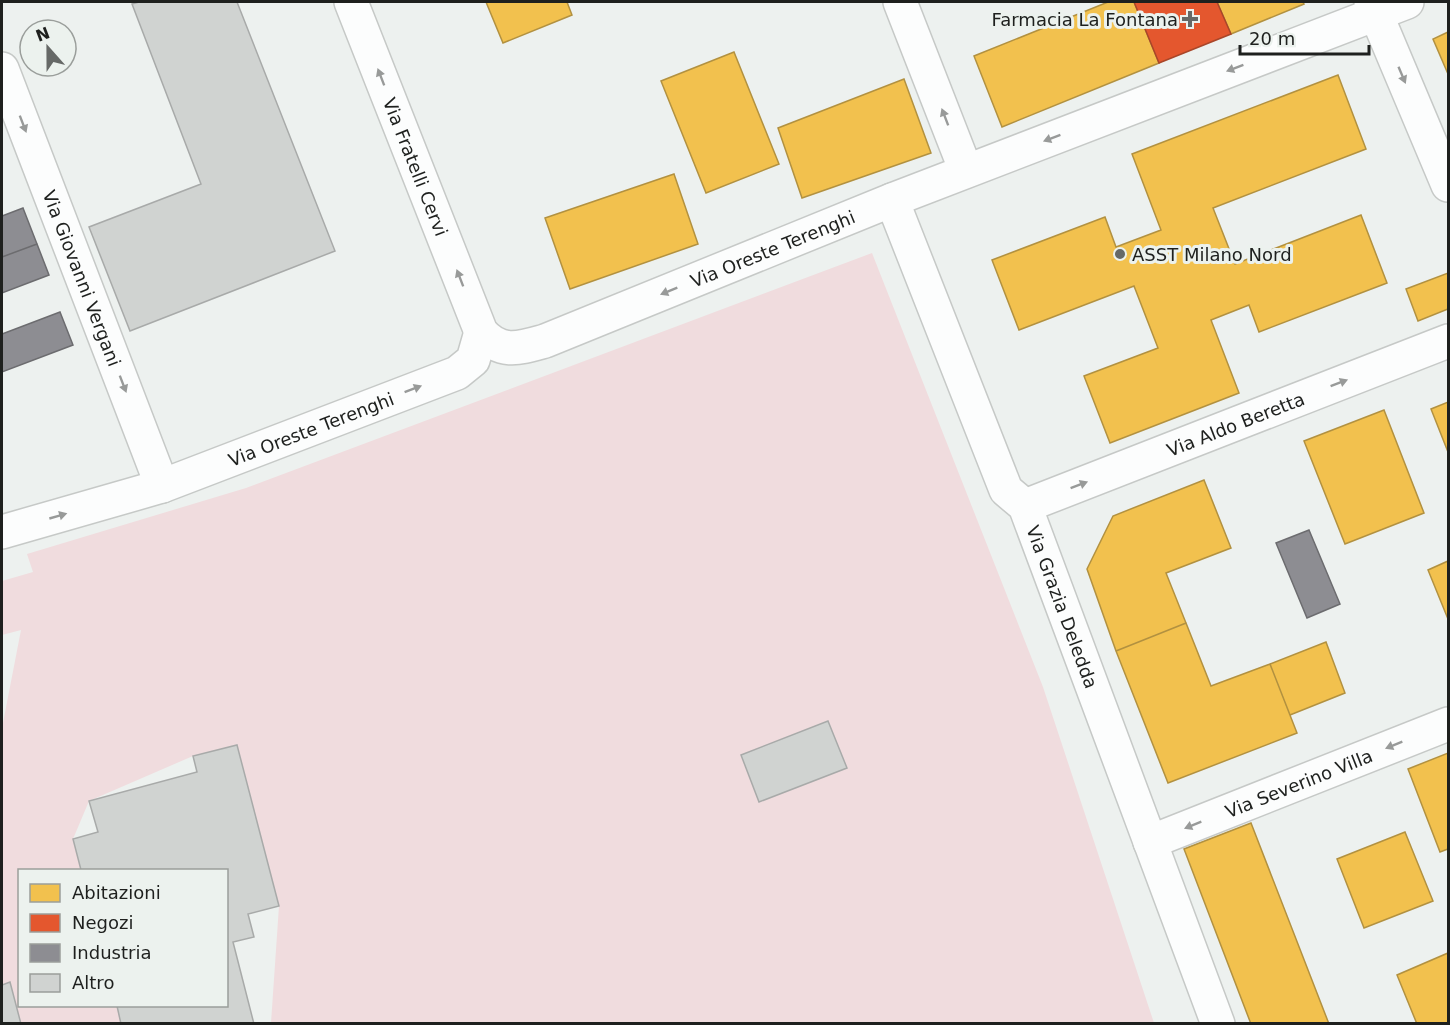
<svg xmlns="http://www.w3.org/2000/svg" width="1450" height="1025" font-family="'DejaVu Sans',sans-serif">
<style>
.green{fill:#f0dcde}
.homes{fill:#f2c14e;stroke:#b29140;stroke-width:1.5}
.shops{fill:#e4572e;stroke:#a94629;stroke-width:1.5}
.industry{fill:#8d8d92;stroke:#6c6c6f;stroke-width:1.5}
.building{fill:#d0d3d1;stroke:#a8aaa9;stroke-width:1.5}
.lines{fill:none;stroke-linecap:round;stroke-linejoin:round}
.street-casing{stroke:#c6c9c7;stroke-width:36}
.street{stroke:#fcfdfd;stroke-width:33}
.oneway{fill:#989a99}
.poi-dot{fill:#666967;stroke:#ecf2ee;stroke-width:2}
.labels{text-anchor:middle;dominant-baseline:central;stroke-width:6;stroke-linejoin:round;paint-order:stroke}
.poi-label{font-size:18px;fill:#1e201e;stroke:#ecf2ee;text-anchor:end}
.street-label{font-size:18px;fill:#1e201e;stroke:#ecf2ee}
</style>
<rect width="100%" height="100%" fill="#edf1ef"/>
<path class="green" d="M872,253l171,434 111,336h-883l8,-117 -42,-161 -44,11 -104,45 -16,38 8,31h-61v136h97l4,17h-100l-12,-40 -7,1v-256l19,-98 -19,5v-54l31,-9 -6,-18 219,-66z"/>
<path class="homes" d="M486,2h81l5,13 -69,28z
M1108,2h26l25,61 -157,64 -28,-71z
M1217,2h86l1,2 -73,30z
M1448,32v42l-15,-35z
M734,52l45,112 -73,29 -45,-112z
M1338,75l28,74 -153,59 22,56 126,-49 26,68 -128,49 -10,-27 -38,15 28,73 -129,50 -26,-67 74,-28 -24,-62 -115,44 -27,-70 113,-43 11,30 45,-17 -29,-76z
M904,79l27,74 -129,45 -24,-70z
M674,174l24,70 -128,45 -25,-71z
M1448,273v36l-30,12 -12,-32z
M1448,402v50l-17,-43z
M1384,410l40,103 -79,31 -41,-103z
M1204,480l27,68 -65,25 20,50 -70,28 -29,-82 26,-53z
M1448,561v58l-20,-49z
M1186,623l25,63 59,-22 27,69 -129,50 -52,-132z
M1326,642l19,51 -55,22 -20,-51z
M1448,753v96l-8,3 -32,-83z
M1251,823l78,201h-78l-67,-175z
M1405,832l28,69 -69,27 -27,-69z
M1448,953v71h-31l-20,-49z"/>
<path class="shops" d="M1134,2h83l14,32 -72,29z"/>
<path class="industry" d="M23,208l14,36 -35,13v-41z
M37,244l12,31 -47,18v-36z
M60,312l13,33 -71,27v-38z
M1309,530l31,74 -33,14 -31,-75z"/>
<path class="building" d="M139,2h98l98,249 -205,80 -41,-104 112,-43 -69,-180z
M828,721l19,47 -88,34 -18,-47z
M237,745l42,161 -31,8 6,23 -21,5 21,82h-133l-4,-18h109v-136h-145l-8,-31 25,-7 -9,-31 108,-29 -4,-16z
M10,982l11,42h-19v-39z"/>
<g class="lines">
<defs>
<g id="street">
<path id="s1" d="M351,2l130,330c20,23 39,16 64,9l347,-141 515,-198"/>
<path d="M900,2l66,169"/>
<path d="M1371,2l77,183"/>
<path id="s2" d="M2,69l160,417"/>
<path id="s3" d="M892,200l114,290 19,16 193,518"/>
<path id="s4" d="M1025,506l423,-165"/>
<path id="s5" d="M2,532l160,-46 295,-113 16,-13 8,-28"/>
<path id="s6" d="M1150,842l298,-118"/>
</g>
</defs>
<use href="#street" class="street-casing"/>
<use href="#street" class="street"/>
</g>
<defs><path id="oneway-solid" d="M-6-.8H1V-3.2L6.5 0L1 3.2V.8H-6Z" transform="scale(1.5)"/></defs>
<g class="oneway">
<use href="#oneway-solid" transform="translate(1235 68) rotate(159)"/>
<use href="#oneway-solid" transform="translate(1402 75) rotate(67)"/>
<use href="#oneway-solid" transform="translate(381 77) rotate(-111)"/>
<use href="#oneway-solid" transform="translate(945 117) rotate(-111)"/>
<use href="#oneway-solid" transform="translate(23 124) rotate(69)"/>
<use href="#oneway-solid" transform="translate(1052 138) rotate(159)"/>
<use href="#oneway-solid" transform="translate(460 278) rotate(-111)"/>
<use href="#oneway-solid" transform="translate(669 291) rotate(158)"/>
<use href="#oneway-solid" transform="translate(1339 383) rotate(-21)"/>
<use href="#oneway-solid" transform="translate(123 384) rotate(69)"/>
<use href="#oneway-solid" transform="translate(413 389) rotate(-21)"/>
<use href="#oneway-solid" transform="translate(1079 485) rotate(-21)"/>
<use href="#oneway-solid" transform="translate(58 516) rotate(-16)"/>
<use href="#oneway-solid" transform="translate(1394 745) rotate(158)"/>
<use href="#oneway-solid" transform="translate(1193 825) rotate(158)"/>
</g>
<g class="poi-dot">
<path d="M1187 10h6v6h6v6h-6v6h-6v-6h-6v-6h6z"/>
<circle cx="1120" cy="254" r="6"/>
</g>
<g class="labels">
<g class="poi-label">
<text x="1178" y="19">Farmacia La Fontana</text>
<text x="1132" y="254" text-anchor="start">ASST Milano Nord</text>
</g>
<g class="street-label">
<text stroke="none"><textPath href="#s1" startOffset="177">Via Fratelli Cervi</textPath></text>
<text stroke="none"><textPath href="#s1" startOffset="670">Via Oreste Terenghi</textPath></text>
<text stroke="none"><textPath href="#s2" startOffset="224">Via Giovanni Vergani</textPath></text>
<text stroke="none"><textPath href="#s4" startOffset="226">Via Aldo Beretta</textPath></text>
<text stroke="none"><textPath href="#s5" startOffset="326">Via Oreste Terenghi</textPath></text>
<text stroke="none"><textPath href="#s3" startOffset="444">Via Grazia Deledda</textPath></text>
<text stroke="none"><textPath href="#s6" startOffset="160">Via Severino Villa</textPath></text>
</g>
</g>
<rect width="1450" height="1025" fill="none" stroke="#1e201e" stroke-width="6"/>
<rect x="18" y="869" width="210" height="138" fill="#ecf2ee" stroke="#9a9e9b" stroke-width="1.5"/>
<rect x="30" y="884" width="30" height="18" fill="#f2c14e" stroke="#9a9e9b" stroke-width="1.5"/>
<text x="72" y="899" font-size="18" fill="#1e201e">Abitazioni</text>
<rect x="30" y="914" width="30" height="18" fill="#e4572e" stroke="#9a9e9b" stroke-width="1.5"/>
<text x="72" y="929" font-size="18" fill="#1e201e">Negozi</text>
<rect x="30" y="944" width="30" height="18" fill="#8d8d92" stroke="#9a9e9b" stroke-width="1.5"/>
<text x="72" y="959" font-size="18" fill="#1e201e">Industria</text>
<rect x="30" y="974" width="30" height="18" fill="#d0d3d1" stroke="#9a9e9b" stroke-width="1.5"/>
<text x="72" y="989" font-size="18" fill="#1e201e">Altro</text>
<g transform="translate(48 48) rotate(339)"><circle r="28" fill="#ecf2ee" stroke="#9a9e9b" stroke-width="1.5"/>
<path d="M0-4.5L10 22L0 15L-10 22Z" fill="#666967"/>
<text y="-9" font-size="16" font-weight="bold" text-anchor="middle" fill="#1e201e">N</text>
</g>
<path d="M1240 45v9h129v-9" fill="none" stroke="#1e201e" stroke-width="3"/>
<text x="1249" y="45" font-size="18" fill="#1e201e" stroke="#ecf2ee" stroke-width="4.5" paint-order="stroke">20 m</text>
</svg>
